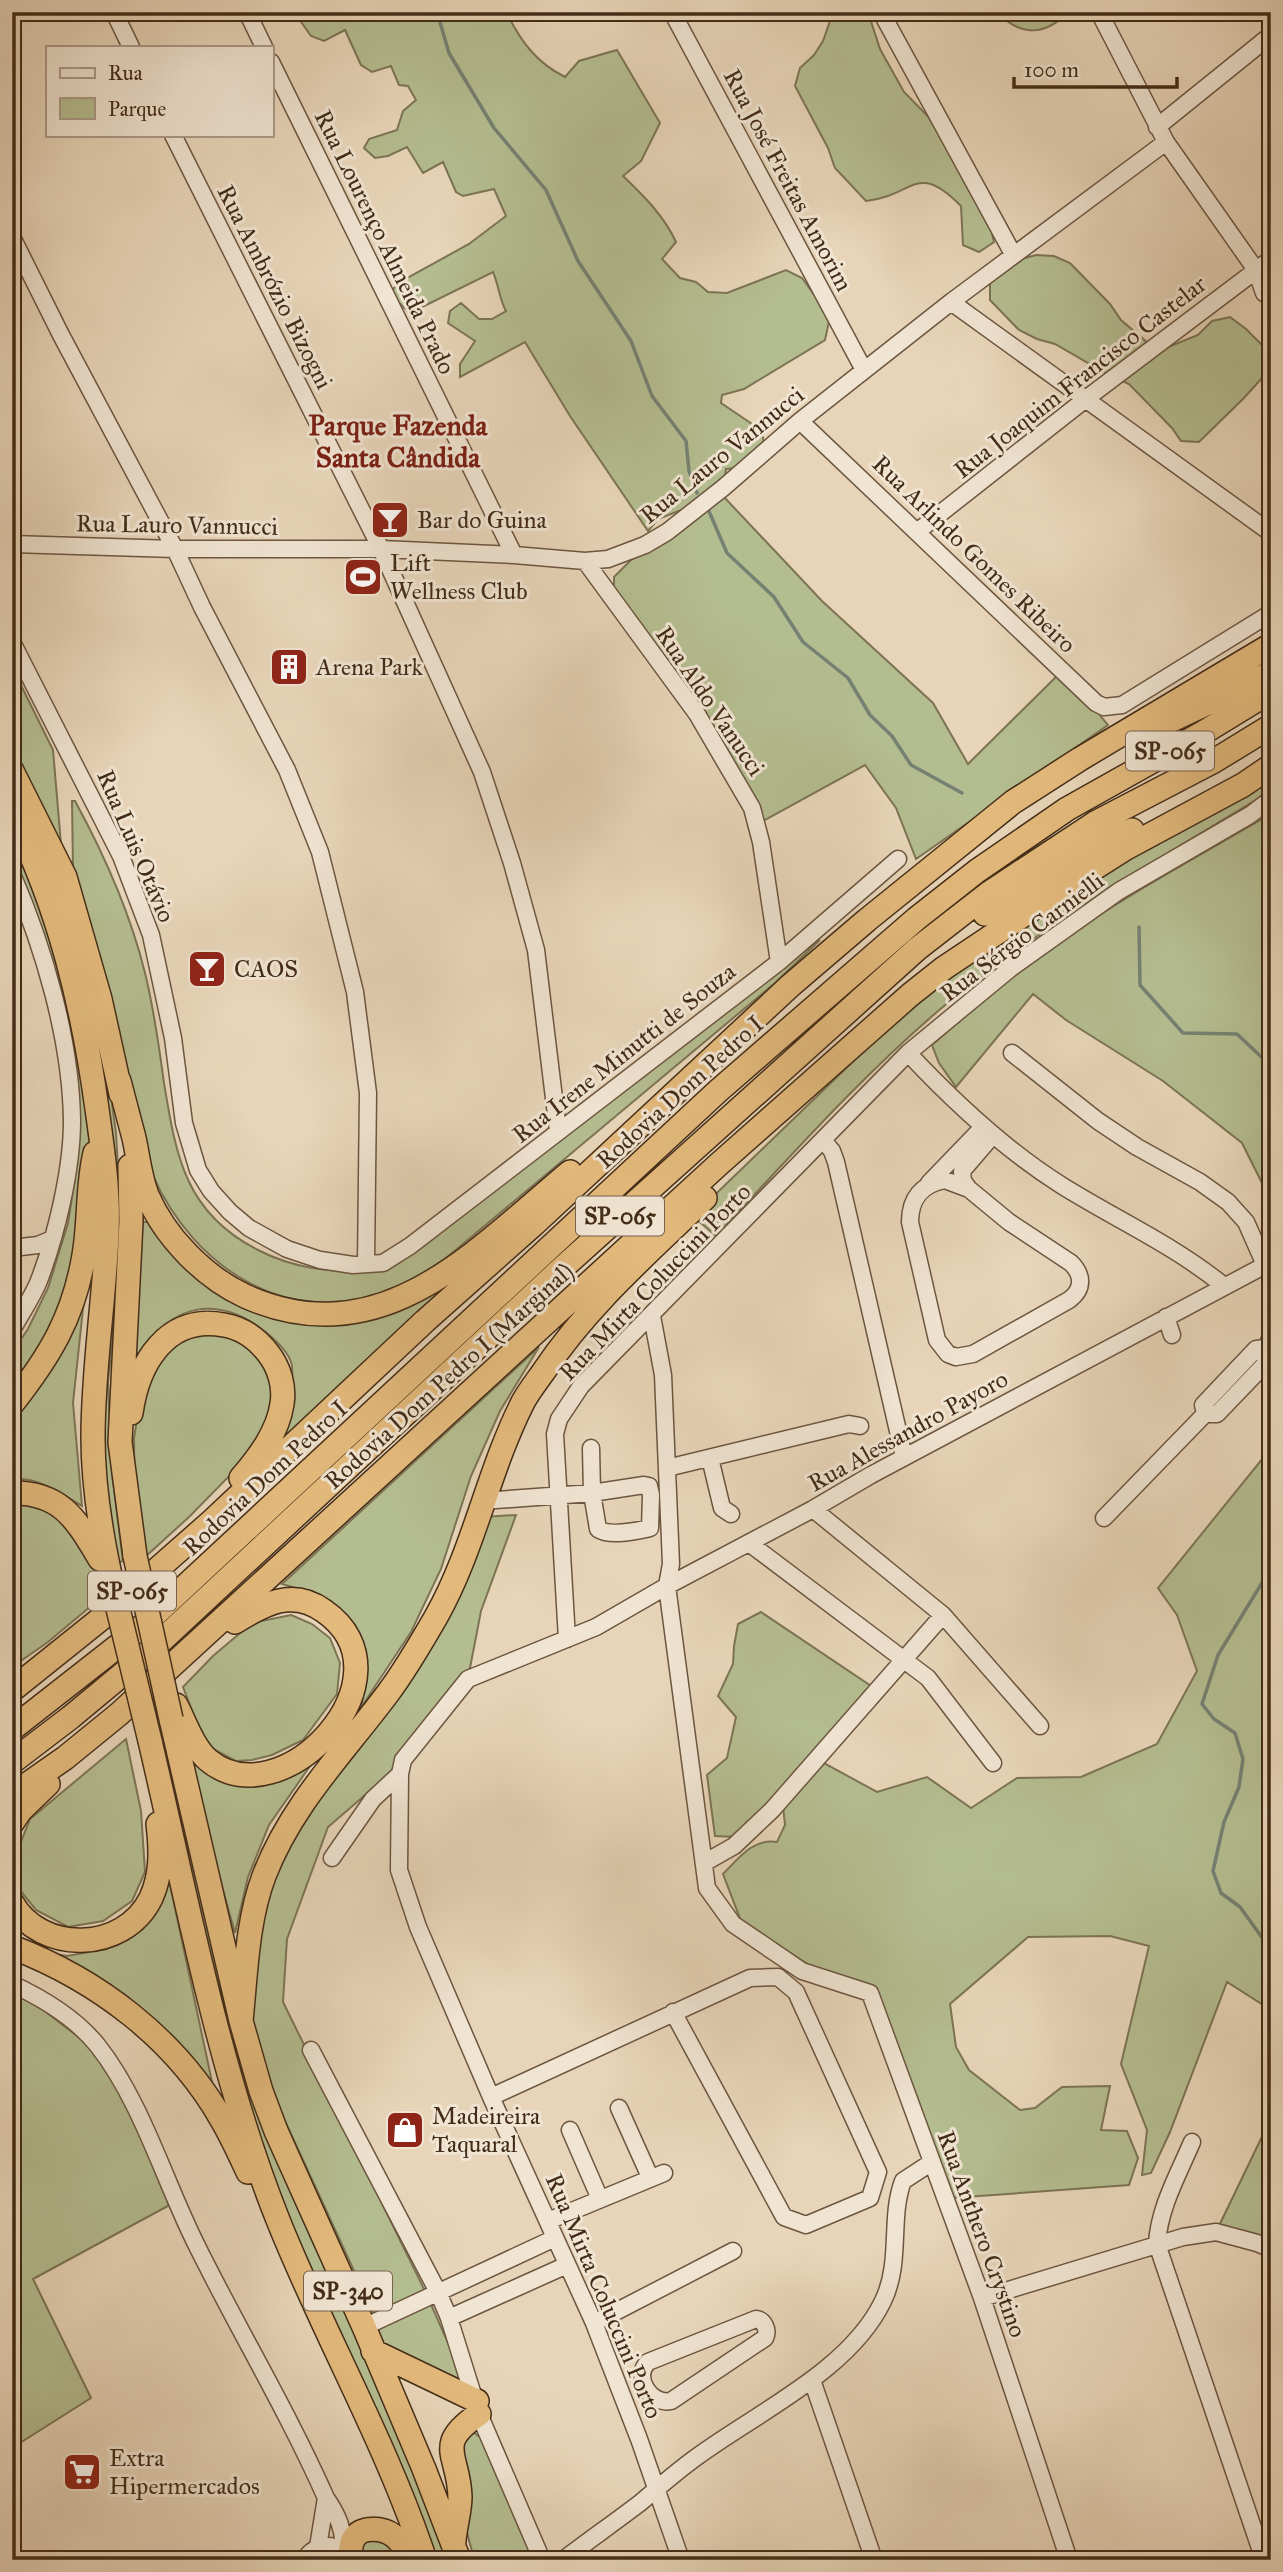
<svg xmlns="http://www.w3.org/2000/svg" width="1283" height="2572" font-family="'IM FELL Great Primer',serif">
<style>
.green{fill:#b4bd90;stroke:#7c7454;stroke-width:2}
.lines{fill:none;stroke-linecap:round;stroke-linejoin:round}
.stream{stroke:#758172;stroke-width:3.5}
.minor-casing{stroke:#6c5640;stroke-width:19}
.highway-casing{stroke:#432c17;stroke-width:26}
.minor{stroke:#f0e4d2;stroke-width:16}
.highway{stroke:#e4ba7c;stroke-width:23}
.highway-bridge-casing{stroke:#432c17;stroke-width:26;stroke-linecap:butt}
.highway-bridge{stroke:#e4ba7c;stroke-width:23}
.labels{text-anchor:middle;dominant-baseline:central;stroke-width:6;stroke-linejoin:round;paint-order:stroke}
.shield{fill:#f0e4d2;stroke:#77634f;stroke-width:2}
.shield-label{font-size:23px;font-weight:bold;fill:#432c17}
.street-label{font-size:24px;fill:#432c17;stroke:#f0e4d2}
.poi-label{font-size:24px;fill:#432c17;stroke:#f0e4d2;text-anchor:start}
.quarter-label{font-size:28px;font-weight:bold;fill:#7a1f14;stroke:#f0e4d2}
</style>
<rect width="100%" height="100%" fill="#e8d5b9"/>
<filter id="stains"><feTurbulence type="fractalNoise" baseFrequency=".00286" numOctaves="4"/><feColorMatrix values="0 0 0 0 .2 0 0 0 0 .09 0 0 0 0 .02 0 0 0 .5 -.17"/></filter>
<radialGradient id="worn" r=".72"><stop offset=".6" stop-color="#630" stop-opacity="0"/><stop offset="1" stop-color="#630" stop-opacity=".3"/></radialGradient>
<path class="green" d="M303,12h203c15,29 29,50 59,65l14,-16 38,-11 43,73 -19,38 -18,15c21,20 41,40 53,66l-14,17 18,19 16,4 12,10 19,1 59,-23 16,8 28,39 -5,23 -81,49 -22,6 -1,8 40,27 4,16 -27,22 -12,1 -1,8 -36,30 -31,12 -10,12 -78,-115 -45,-74 -65,35v-13l15,-23 -27,-18 2,-12 11,-8 18,16h13l14,-8c-7,-13 -7,-25 -13,-39l-83,41 -11,-10 -8,-11 7,-9 71,-39 37,-28 -12,-27 -31,7 -7,-4 -13,-30 -20,11 -16,-26 -19,9 -13,2 -11,-10 5,-9 28,-9 6,-19 13,-11 -8,-14 -9,-1 -8,-19 -19,6 -11,-7 -16,-35 -21,11 -13,-5 -12,-17z
M830,12h38l12,37 24,43 54,55 28,62 8,33 -15,10 -16,-7 -2,-39c-45,-46 -47,-10 -95,-5l-31,-33 -7,-20 -33,-62 5,-18 14,-13 9,-14 7,-20z
M997,12h72c-25,24 -48,25 -72,0z
M1036,255l18,1 16,7 40,41 11,16 27,23 18,5 32,-13 14,-14 18,-4 16,12 25,25v14l-28,31 -44,43 -18,-1 -9,-13 -43,-44 -22,-10 -52,-30 -18,-5 -18,-9 -29,-30v-18l28,-22z
M724,497l98,104 111,102 35,61 95,-94 45,55 -192,134 -20,-51 -31,-43 -109,60 -142,-237v-11l20,-20 20,-11z
M12,667l41,83 8,94 -15,-21 -34,-70z
M1271,780v9l-12,9c-107,65 -218,128 -315,208 -82,69 -155,152 -228,230l-23,-20 174,-168 80,-71 177,-115 101,-54z
M12,781l52,113 43,173 9,66 4,68v67l-12,114 4,92 11,87 -7,3 -16,-128 14,-249 -88,-359 -14,-26z
M72,801h3c30,55 55,111 70,172 9,36 14,73 19,110 12,73 21,130 94,167 33,17 72,24 108,19l454,-329 -45,43 -330,276c-18,13 -36,24 -57,32 -101,39 -194,-24 -235,-115l-80,-308z
M1271,814v387l-29,-58 -79,-62 -97,-61 -33,-26 -77,93 -17,-24 -7,-18c29,-25 56,-50 86,-73 78,-61 167,-108 253,-158z
M12,832l57,151 21,160 -9,94 -24,79 -45,74v-38l16,-23 20,-41 20,-65 7,-45 1,-64 -58,-237 -6,-12z
M142,1222h11l45,50 130,50 40,-3 53,-21 36,-20 -154,142 -28,30c4,-11 12,-23 14,-34 2,-8 5,-46 2,-54 -5,-14 -24,-30 -36,-38 -55,-34 -98,-7 -124,46z
M84,1299l-11,104 9,103c-20,-12 -45,-30 -70,-27v-63l12,-14z
M208,1329l30,6 29,28 9,27 -3,26 -27,43 -57,58 -44,40 -10,-42 -1,-77 6,-37 22,-50z
M539,1347l-39,64 -29,65 -30,93 -30,63 -49,74c0,-15 6,-40 2,-54 -10,-43 -43,-57 -82,-68z
M1271,1448v562l-44,-28 -57,150 -19,41 -9,2 5,-45 -26,-66 28,-118 -39,-10 -82,1 -78,67 6,43 13,23 51,40 15,-2 27,-21 48,-1 -9,44 26,1 11,27 -9,27 -177,13 -82,-212 -61,-21 -68,-44 -18,-47c16,-16 30,-36 54,-32l8,-17 -2,-19 39,-44 55,30 50,-15 44,31 46,-30 64,-1 76,-33 40,-73 -20,-56 -19,-27z
M12,1503l28,3 27,19 26,36 10,35 -55,46 -36,25z
M516,1515l-35,96 -11,57 -84,109 -58,50 -41,112 -4,63 142,289 -51,23 -101,-219 -24,-84 22,-146 91,-127 121,-221z
M761,1612l113,76 -137,149 -22,-1 -8,-61 20,-17 9,-41 -18,-21 15,-32 1,-18 4,-22z
M291,1615l21,9 18,14 10,25 -3,31 -34,46 -31,15 -20,5 -16,1 -23,-12 -13,-18 -17,-44 30,-31 39,-33z
M165,1720l26,123 132,416 87,201 39,100h-13l-40,-107 -98,-203 -59,-163 -86,-363z
M126,1739l15,72 4,61 -13,29 -29,20 -35,6 -32,-17 -17,-21 -4,-32 15,-38z
M189,1753l37,27 42,4 42,-18 -41,59 -21,52 -13,56 -28,-100z
M169,1880l46,216 -165,-143 17,3 39,-7 37,-20z
M12,1986l94,72 71,143 -144,78 58,119 -79,50z
M1271,2118v139l-55,-25z
M430,2302l37,84 -85,-37 -11,-20z
M473,2432l11,8 50,120h-59c-13,-35 -17,-86 -11,-123z
M363,2536l30,7 4,17h-42z"/>
<g class="lines">
<path class="stream" d="M437,12l12,41 45,75 52,62 32,71 53,80 21,55 34,45 3,30 8,22
M708,509l19,44 47,44 29,45 45,36 22,37 22,21 19,29 51,28
M1139,927l1,58 43,48 54,1 34,32
M1271,1568l-53,87 -16,49 12,15 21,14 8,26 -4,28 -15,35 -11,49 8,22 19,14 26,36 5,13"/>
<defs>
<path id="minor" d="M114,12l17,35
M247,12l17,35
M672,12l192,358
M881,12l132,242
M1099,12l67,130 90,128 8,23 7,5
M271,62l243,493
M1157,127l114,-92
M173,135l208,414 101,223 30,91 24,87 22,181
M12,237l49,98 114,214 27,58 85,163 33,82 35,140 13,101 -2,170
M951,302l320,231
M800,421l296,282 8,4 18,-2 149,-92
M918,531l169,-133 184,-139
M12,544l163,5h206l133,6 71,6 23,-2 37,-14 22,-13 56,-44 77,-67 151,-119 215,-160
M585,561l112,153 55,94 9,34 18,120
M12,642l109,214 30,79 22,103 11,85 14,47 13,21 19,21 19,16 38,21 33,11 33,5 30,-2 27,-17 369,-284 119,-103
M12,874c32,74 59,166 60,247 0,49 -16,116 -34,162 -7,16 -17,31 -26,47
M908,1053c46,49 96,96 153,132 54,34 113,60 163,101
M1012,1053l86,68 39,26 63,35 28,20 18,20 19,43
M823,1140l9,11 4,11 68,295
M945,1180l24,9 40,33 62,41c12,12 13,26 -2,37l-96,54 -17,3 -8,-3 -11,-14 -27,-118c0,-24 12,-38 35,-42z
M929,1183l54,-56
M969,1189l-6,-8 -1,-10 31,-36
M12,1248l26,-3 12,-5
M652,1316l11,59 8,189 -4,22 40,302 26,36 69,47 68,22 112,305 87,262
M1166,1317l6,18
M1205,1414l-2,-9 53,-56 10,-1
M710,1458l12,50 9,6
M667,1468l182,-44 11,2
M644,1485l5,1 2,9 -1,33c-14,3 -40,9 -52,1l-6,-36z
M482,1501l110,-8 -1,-45
M813,1509l130,106 97,111
M1104,1518l101,-104h12l48,-50 1,-16 5,-11
M749,1543l179,135 65,85
M567,1639l-12,-205 4,-15 22,-33 327,-333 103,-85 108,-77 131,-76 21,-16
M332,1858l41,-59 27,-25
M704,1863l30,-17 38,-36 171,-195
M12,1984c32,15 64,34 86,62 44,56 67,137 99,200 42,85 91,166 129,252 12,17 18,32 18,53
M311,2050l127,242 11,26 30,96 63,146
M491,2097l259,-119 28,-1 18,15 82,180 -8,26 -64,27 -22,-8 -111,-205
M619,2108l31,69
M570,2130l30,69
M1192,2142c-14,33 -33,66 -35,102l107,316
M548,2221l116,-48
M982,2298l201,-61 33,-5 41,11 14,6
M449,2318l118,-53
M756,2319c8,1 13,11 9,19l-94,63c-21,4 -38,-24 -23,-39z
M594,2323l139,-72
M364,2327l191,-89
M812,2380l62,180
M318,2547l8,-49
M304,2560c12,-18 32,-18 46,-3
M563,2560c25,-19 52,-38 77,-57 19,-16 37,-32 58,-47 60,-44 152,-86 185,-155 19,-39 6,-83 20,-120l29,-19
M681,2560l-42,-121 -45,-116 -103,-226 -73,-170 -19,-57 1,-96 3,-14 65,-81 128,-52 71,-41 146,-77 58,-34 400,-213"/>
<path id="highway" d="M1157,727l114,-54
M12,771l53,106 35,122 21,95
M12,814c47,92 71,193 85,295 6,42 12,84 10,126 -3,68 -14,134 -14,202 0,50 8,98 19,147
M985,914l122,-73 25,-11
M119,1081c5,19 10,38 15,57 4,18 6,39 13,57 18,42 57,82 98,101 136,61 229,-44 325,-124
M130,1166l1,56 -11,220 15,114
M12,1404c38,-48 62,-88 72,-149 6,-34 3,-69 11,-102
M131,1413c7,-50 36,-99 93,-88 18,3 33,14 44,28 11,14 17,33 14,51 -4,28 -23,53 -41,74
M12,1493c50,-1 65,28 88,66
M12,1690l91,-73 109,-96 213,-200 108,-96 258,-240 76,-65 146,-118 67,-43 191,-114
M176,1705c9,17 17,42 32,55 73,62 210,-84 116,-149 -32,-23 -60,-7 -89,11
M171,1719l70,302 20,70 15,40 88,196 60,142 35,91
M12,1729l125,-98 581,-540 198,-172 61,-48 90,-62 139,-78 65,-40
M150,1741c37,158 68,329 128,479 46,115 108,222 147,340
M12,1762l59,-45 77,-64 411,-382 358,-322 72,-56 106,-70 119,-62 57,-35
M12,1795l53,-37 54,-44 600,-550 191,-169 34,-27 138,-92 44,-28 117,-63 28,-19
M12,1823l8,-12 28,-27
M12,1903c29,51 112,50 139,-5 11,-24 10,-49 7,-74
M12,1947c86,33 164,92 210,173 10,17 18,35 26,52
M241,2021c5,-48 6,-100 23,-145 27,-71 80,-124 124,-183 18,-24 33,-50 48,-76 38,-67 52,-146 87,-215 6,-11 14,-21 21,-31 44,-66 104,-118 161,-173
M373,2351l104,50
M454,2541c1,-14 6,-30 6,-44 -1,-43 -27,-52 19,-83
M350,2557c1,-5 0,-12 3,-17 7,-15 30,-12 41,-4 8,6 13,15 18,24"/>
</defs>
<use href="#minor" class="minor-casing"/>
<use href="#highway" class="highway-casing"/>
<use href="#minor" class="minor"/>
<use href="#highway" class="highway"/>
<defs>
<path id="highway-bridge" d="M135,1556l36,163
M112,1584l38,157"/>
</defs>
<use href="#highway-bridge" class="highway-bridge-casing"/>
<use href="#highway-bridge" class="highway-bridge"/>
</g>
<defs>
<symbol id="bar-square" viewBox="-11 -11 22 22"><rect x="-9" y="-9" width="18" height="18" rx="4" fill="#8f2418" stroke="#f0e4d2"/><path d="M-6-5H6L.8 .8V4.5H3.5V6h-7V4.5H-.8V.8Z" fill="#fff"/></symbol>
<symbol id="stadium-square" viewBox="-11 -11 22 22"><rect x="-9" y="-9" width="18" height="18" rx="4" fill="#8f2418" stroke="#f0e4d2"/><path d="M0-5a6.5 5 0 1 0 0 10a6.5 5 0 1 0 0-10ZM-3.5-1.8h7v3.6h-7Z" fill="#fff"/></symbol>
<symbol id="building-square" viewBox="-11 -11 22 22"><rect x="-9" y="-9" width="18" height="18" rx="4" fill="#8f2418" stroke="#f0e4d2"/><path d="M-4-6H4V6H1V3H-1V6H-4ZM-2.5-4.3h1.7v1.8h-1.7ZM.8-4.3h1.7v1.8H.8ZM-2.5-1h1.7V.8h-1.7ZM.8-1h1.7V.8H.8Z" fill="#fff"/></symbol>
<symbol id="shop-square" viewBox="-11 -11 22 22"><rect x="-9" y="-9" width="18" height="18" rx="4" fill="#8f2418" stroke="#f0e4d2"/><path d="M-5-2.5h2.3a2.7 3.5 0 0 1 5.4 0H5L5.5 6h-11ZM-1.5-2.5h3a1.5 2.3 0 0 0-3 0Z" fill="#fff"/></symbol>
<symbol id="supermarket-square" viewBox="-11 -11 22 22"><rect x="-9" y="-9" width="18" height="18" rx="4" fill="#8f2418" stroke="#f0e4d2"/><path d="M-6-5.5h2.5l.6 2H6L4.5 2H-2.5L-4.4-4H-6ZM-1.5 3.2a1.3 1.3 0 1 0 .1 0ZM3 3.2a1.3 1.3 0 1 0 .1 0Z" fill="#fff"/></symbol>
</defs>
<g fill-rule="evenodd">
<use href="#bar-square" x="368" y="498" width="44" height="44"/>
<use href="#stadium-square" x="341" y="555" width="44" height="44"/>
<use href="#building-square" x="267" y="645" width="44" height="44"/>
<use href="#bar-square" x="185" y="947" width="44" height="44"/>
<use href="#shop-square" x="383" y="2108" width="44" height="44"/>
<use href="#supermarket-square" x="60" y="2450" width="44" height="44"/>
</g>
<g class="labels">
<g class="shield">
<rect x="1126" y="731.5" width="88" height="39" rx="5"/>
<rect x="576" y="1196.5" width="88" height="39" rx="5"/>
<rect x="88" y="1571.5" width="88" height="39" rx="5"/>
<rect x="304" y="2271.5" width="88" height="39" rx="5"/>
</g>
<g class="shield-label">
<text x="1170" y="751">SP-065</text>
<text x="620" y="1216">SP-065</text>
<text x="132" y="1591">SP-065</text>
<text x="348" y="2291">SP-340</text>
</g>
<g class="street-label">
<text transform="translate(788 180) rotate(62)">Rua José Freitas Amorim</text>
<text transform="translate(385 242) rotate(64)">Rua Lourenço Almeida Prado</text>
<text transform="translate(275 287) rotate(63)">Rua Ambrózio Bizogni</text>
<text transform="translate(1080 377) rotate(-38)">Rua Joaquim Francisco Castelar</text>
<text transform="translate(722 455) rotate(-39)">Rua Lauro Vannucci</text>
<text transform="translate(177 525) rotate(1)">Rua Lauro Vannucci</text>
<text transform="translate(974 554) rotate(44)">Rua Arlindo Gomes Ribeiro</text>
<text transform="translate(710 701) rotate(56)">Rua Aldo Vanucci</text>
<text transform="translate(136 846) rotate(67)">Rua Luis Otávio</text>
<text transform="translate(1022 937) rotate(-37)">Rua Sérgio Carnielli</text>
<text transform="translate(624 1053) rotate(-38)">Rua Irene Minutti de Souza</text>
<text transform="translate(680 1092) rotate(-42)">Rodovia Dom Pedro I</text>
<text transform="translate(655 1282) rotate(-46)">Rua Mirta Coluccini Porto</text>
<text transform="translate(449 1376) rotate(-42)">Rodovia Dom Pedro I (Marginal)</text>
<text transform="translate(908 1431) rotate(-29)">Rua Alessandro Payoro</text>
<text transform="translate(265 1478) rotate(-43)">Rodovia Dom Pedro I</text>
<text transform="translate(982 2234) rotate(70)">Rua Anthero Crystino</text>
<text transform="translate(604 2296) rotate(67)">Rua Mirta Coluccini Porto</text>
</g>
<g class="poi-label">
<text x="417" y="520">Bar do Guina</text>
<text x="390" y="563">Lift<tspan x="390" dy="28">Wellness Club</tspan></text>
<text x="316" y="667">Arena Park</text>
<text x="234" y="969">CAOS</text>
<text x="432" y="2116">Madeireira<tspan x="432" dy="28">Taquaral</tspan></text>
<text x="109" y="2458">Extra<tspan x="109" dy="28">Hipermercados</tspan></text>
</g>
<g class="quarter-label">
<text x="398" y="425">Parque Fazenda<tspan x="398" dy="32">Santa Cândida</tspan></text>
</g>
</g>
<rect width="1283" height="2572" fill="none" stroke="#e8d5b9" stroke-width="42"/>
<rect x="14" y="14" width="1255" height="2544" fill="none" stroke="#432c17" stroke-width="3.5"/>
<rect x="21" y="21" width="1241" height="2530" fill="none" stroke="#432c17" stroke-width="2"/>
<rect x="46" y="46" width="228" height="91" fill="#f0e4d2" stroke="#ab9a87" stroke-width="2"/>
<rect x="60" y="68" width="35" height="10" fill="#f0e4d2" stroke="#ab9a87" stroke-width="2"/>
<text x="108" y="80" font-size="21" fill="#432c17">Rua</text>
<rect x="60" y="98" width="35" height="21" fill="#b4bd90" stroke="#ab9a87" stroke-width="2"/>
<text x="108" y="116" font-size="21" fill="#432c17">Parque</text>
<path d="M1014 77v10h163v-10" fill="none" stroke="#432c17" stroke-width="3.5"/>
<text x="1024" y="77" font-size="21" fill="#432c17" stroke="#f0e4d2" stroke-width="5" paint-order="stroke">100 m</text>
<rect width="100%" height="100%" filter="url(#stains)"/>
<rect width="100%" height="100%" fill="url(#worn)"/>
</svg>
